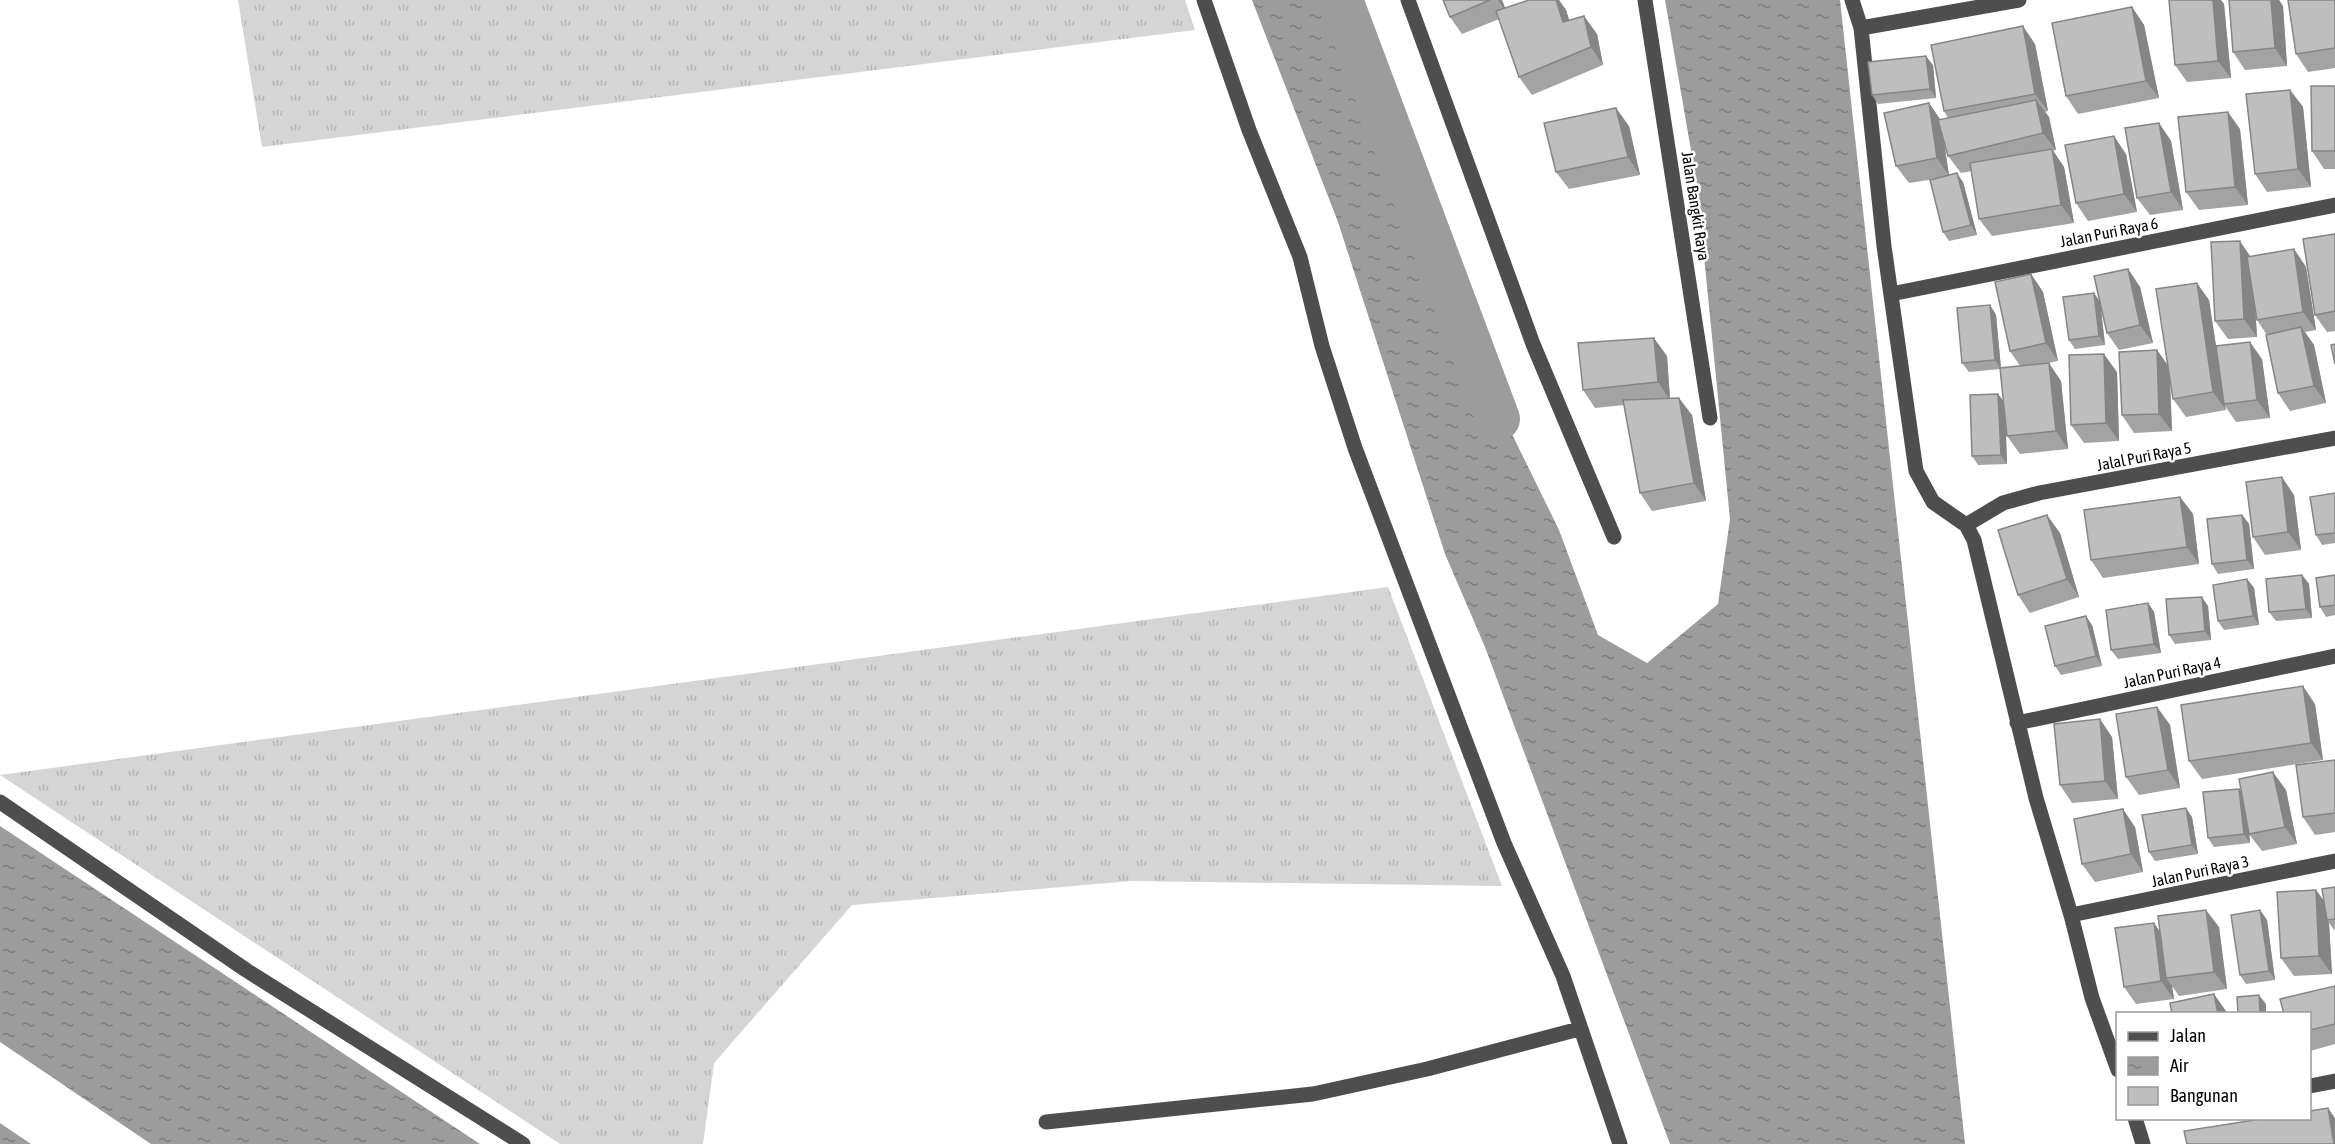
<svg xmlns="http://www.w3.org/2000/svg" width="2335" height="1144" font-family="'Asap Condensed',sans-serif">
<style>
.grass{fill:url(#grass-tufts)}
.water{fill:url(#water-ripples)}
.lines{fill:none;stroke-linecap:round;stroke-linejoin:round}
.canal{stroke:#9c9c9c;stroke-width:44}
.minor{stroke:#4e4e4e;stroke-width:15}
.wall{fill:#a3a3a3}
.shaded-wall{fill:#858585}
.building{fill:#bebebe;stroke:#858585;stroke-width:1.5}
.labels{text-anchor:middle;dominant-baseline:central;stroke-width:5;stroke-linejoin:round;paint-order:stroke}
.street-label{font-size:16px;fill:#000;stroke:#fff}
</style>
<defs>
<pattern id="grass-tufts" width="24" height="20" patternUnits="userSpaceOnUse" patternTransform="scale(1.5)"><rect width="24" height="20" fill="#d5d5d5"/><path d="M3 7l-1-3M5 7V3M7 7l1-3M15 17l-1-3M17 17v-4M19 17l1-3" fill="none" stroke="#b5b5b5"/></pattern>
<pattern id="water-ripples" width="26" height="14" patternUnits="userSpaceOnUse" patternTransform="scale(1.5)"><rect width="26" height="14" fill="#9c9c9c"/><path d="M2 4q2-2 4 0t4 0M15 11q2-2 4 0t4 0" fill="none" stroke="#7d7d7d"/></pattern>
</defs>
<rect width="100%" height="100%" fill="#fff"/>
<path class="grass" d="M238,0h947l10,30 -933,117z
M1388,587l114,299 -371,-5 -279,24 -138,158 -11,81h-143l-560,-369z"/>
<path class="water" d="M1252,0h86l51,183 170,347 39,105 49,28 71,-59 12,-85 -33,-334 -32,-185h175l125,1144h-295l-185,-497 -40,-93 -107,-332z
M0,826l480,318h-329l-151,-102z
M0,1123l31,21h-31z"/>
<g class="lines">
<path class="canal" d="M1341,0l157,419"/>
<path class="minor" d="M1204,0l45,130 51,127 22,89 33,102 149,395 59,133 57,168
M1408,0l125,344 81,193
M1645,0l65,418
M1852,0l9,28 23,218 32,225 17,31 33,23 8,15 62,258 35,117 21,83 26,72
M1861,28l158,-28
M1891,294l444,-89
M1966,525l37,-22 36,-10 296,-55
M2017,723l318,-67
M0,802l246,168 277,174
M2071,915l264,-54
M2310,1086l25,-5
M2135,1118l8,26
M1046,1122l267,-28 114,-25 152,-40"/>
</g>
<path class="wall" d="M1443,0h59l3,8 24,-8h30l7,10 3,11 28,13 6,31 -71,30 -13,-18 -20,-58 -37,15 -12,-17z
M2169,0h52l3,4 7,74 -44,4 -12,-17z
M2229,0h50l4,6 4,60 -42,4 -12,-18z
M2335,0v68l-27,4 -12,-18z
M2132,7l12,18 15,73 -81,16 -12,-18z
M2035,44l13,67 -3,1 4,5 7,33 -3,1 11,16 10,56 -82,13 -13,-17 -7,-48 -11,2 -13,-17 -4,-14 5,33 14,7 14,53 -28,6 -6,-9 -8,-53 -26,4 -13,-17 33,-63 11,16 8,-1 -4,-7z
M1933,65l3,33 -58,6 -6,-9z
M2335,86v83h-11l-12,-18z
M2290,90l13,17 8,80 -44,5 -12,-18z
M2159,123l12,18 12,69 -33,5 -13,-17z
M1629,126l11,49 -71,14 -13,-17z
M2240,129l8,76 -49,5 -13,-18z
M2126,154l11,58 -49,9 -12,-18z
M2335,234v97l-8,1 -12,-17z
M2294,249l12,18 10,63 -11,2 9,13 12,58 -36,8 -12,-18 -11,-58 -10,-15 -2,-15 2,32 -29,2 -13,-18 36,-65z
M2128,269l12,18 13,56 -34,7 -12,-17 -6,-26 4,38 -30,4 -6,-9 25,-47 5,8z
M2031,274l12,18 15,69 -10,2 13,18 7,68 -48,5 -13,-18 -2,-20 2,48 -29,1 -6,-9 26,-62 6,8 -4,-33 -31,3 -7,-9 28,-58 6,10 5,53 19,-2 -10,-15z
M2209,300l10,67 43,-8 8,59 -34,4 -11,-16 1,4 -40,7 -13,-18 -3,-24 2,56 -38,2 -12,-18 35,-65 11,16z
M1667,356l3,42 22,17 14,86 -54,10 -12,-18 -16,-88 -29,3 -12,-18z
M2117,372l2,69 -35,2 -13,-18z
M2335,493v50l-13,2 -6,-10z
M2294,495l7,55 -36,5 -12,-18z
M2180,497l13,17 6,50 -96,14 -12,-18z
M2242,515l7,9 5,45 -36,5 -6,-10z
M2060,533l19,64 -49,16 -12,-18z
M2302,575l7,9 3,34 -36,3 -7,-9z
M2335,575v40l-9,2 -6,-10z
M2247,579l7,9 5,37 -35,5 -6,-9z
M2148,603l6,9 7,41 -43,6 -7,-9z
M2208,606l3,34 -36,4 -6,-9z
M2092,625l10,41 -41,9 -6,-9z
M2315,704l8,56 -121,19 -13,-18z
M2157,707l13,18 10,63 -41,7 -13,-18z
M2112,737l6,62 -46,4 -12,-18z
M2335,760v72l-20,3 -12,-18z
M2239,789l2,2 45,-1 11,54 -35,7 -13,-17v-3l1,12 -36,4 -6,-9z
M2192,817l6,37 -43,7 -6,-9z
M2135,827l8,45 -48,10 -13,-18z
M2335,887v42l-1,1 -5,-7 3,51 -38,2 -13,-18 35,-68 8,11z
M2260,910l7,10 8,60 -29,4 -6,-9z
M2154,923l7,10 58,-6 8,62 -48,7 -7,-10 2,13 -38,5 -12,-17z
M2335,986v58l-25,7v-37z"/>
<path class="shaded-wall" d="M1498,0h4l6,15z
M1556,0h3l7,10 10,30 -13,-18z
M2213,0h8l3,4 7,74 -13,-17z
M2271,0h8l4,6 4,60 -12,-18z
M2132,7l12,18 15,73 -13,-17z
M1584,16l13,18 6,31 -12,-18z
M2023,26l12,18 13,67 -13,-17z
M1926,56l7,9 3,33 -6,-9z
M2290,90l13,17 8,80 -13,-18z
M2036,100l13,17 7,33 -13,-17z
M1929,103l12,18 8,55 -12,-18z
M1616,108l13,18 11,49 -12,-18z
M2228,112l12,17 8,76 -13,-18z
M2159,123l12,18 12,69 -12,-18z
M2114,136l12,18 11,58 -13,-18z
M2052,149l12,18 10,56 -13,-18z
M1957,173l6,9 14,53 -6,-10z
M2240,241l12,18 5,78 -13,-18z
M2294,249l12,18 10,63 -13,-18z
M2128,269l12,18 13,56 -13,-18z
M2031,274l12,18 15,69 -12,-18z
M2197,283l12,17 16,104h-1l2,6 -13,-18z
M2094,293l6,9 5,43 -6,-9z
M1990,305l6,10 5,54 -6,-9z
M2301,327l13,18 12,58 -12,-17z
M1654,338l13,18 3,44 -12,-18z
M2250,342l12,17 8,59 -13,-18z
M2157,350l12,17 3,64 -13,-17z
M2104,354l13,18 2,69 -13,-18z
M2049,363l12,18 7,68 -12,-18z
M1998,394l7,9 2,61 -6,-9z
M1679,398l13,17 14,86 -12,-18z
M2282,477l12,18 7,55 -13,-18z
M2180,497l13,17 6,50 -12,-17z
M2047,515l13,18 19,64 -12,-18z
M2242,515l7,9 5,45 -7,-9z
M2302,575l7,9 3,34 -6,-9z
M2247,579l7,9 5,37 -6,-9z
M2202,597l6,9 3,34 -6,-9z
M2148,603l6,9 7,41 -7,-9z
M2086,616l6,9 10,41 -6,-10z
M2303,686l12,18 8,56 -12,-17z
M2157,707l13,18 10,63 -12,-18z
M2100,719l12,18 6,62 -13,-18z
M2273,772l13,18 11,54 -12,-17z
M2239,789l7,9 4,45 -6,-9z
M2186,808l6,9 6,37 -6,-9z
M2123,809l12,18 8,45 -12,-18z
M2316,890l12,17 -1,13 2,3 3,51 -13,-18z
M2206,910l13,17 8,62 -13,-17z
M2260,910l7,10 8,60 -6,-9z
M2154,923l12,18v37l6,8 2,13 -13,-18z
M2214,994l12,17 1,3h-9z
M2259,995l7,9v10h-6z
M2328,1108l7,10v26h-1z"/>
<path class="building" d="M1443,0h47l-40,17z
M1529,0h27l7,22 21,-6 7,31 -72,30 -23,-66z
M2169,0h44l5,61 -43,4z
M2229,0h42l4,48 -42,4z
M2288,0h47v48l-39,6z
M2132,7l14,74 -80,15 -14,-73z
M2023,26l12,68 -91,17 -13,-66z
M1926,56l4,33 -58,6 -4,-33z
M2311,86h24v65h-23z
M2290,90l8,79 -43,5 -9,-80z
M2036,100l7,33 -95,23 -10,-36z
M1929,103l8,55 -41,8 -12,-53z
M1616,108l12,49 -72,15 -12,-49z
M2228,112l7,75 -49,5 -8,-75z
M2159,123l12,69 -34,6 -12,-70z
M2114,136l10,58 -48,9 -11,-58z
M2052,149l9,56 -82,14 -9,-56z
M1957,173l14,52 -28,7 -13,-52z
M2335,234v77l-20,4 -12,-76z
M2240,241l4,78 -29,2 -4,-79z
M2294,249l9,63 -46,8 -10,-63z
M2128,269l12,56 -33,8 -13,-57z
M2031,274l15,69 -36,8 -15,-69z
M2197,283l16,109 -40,7 -17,-110z
M2094,293l5,43 -30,4 -6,-43z
M1990,305l5,55 -33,3 -5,-55z
M2301,327l13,59 -36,7 -12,-58z
M1654,338l4,44 -75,8 -5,-47z
M2250,342l7,58 -33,4 -8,-58z
M2335,344v20l-4,-19z
M2157,350l2,64 -37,1 -3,-63z
M2104,354l2,69 -35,2 -2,-70z
M2049,363l7,68 -49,5 -7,-68z
M1998,394l3,61 -29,1 -2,-61z
M1679,398l15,85 -54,10 -17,-93z
M2282,477l6,55 -35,5 -7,-55z
M2335,493v40l-19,2 -6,-38z
M2180,497l7,50 -96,13 -7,-50z
M2047,515l20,64 -49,16 -20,-65z
M2242,515l5,45 -35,4 -5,-45z
M2302,575l4,34 -37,3 -3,-33z
M2335,575v30l-15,2 -4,-29z
M2247,579l6,37 -35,5 -5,-36z
M2202,597l3,34 -36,4 -3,-36z
M2148,603l6,41 -43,6 -5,-40z
M2086,616l10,40 -41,10 -10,-40z
M2303,686l8,57 -122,18 -8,-56z
M2157,707l11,63 -42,7 -10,-63z
M2100,719l5,62 -45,4 -6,-61z
M2335,760v53l-32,4 -7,-52z
M2273,772l12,55 -36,7 -10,-55z
M2239,789l5,45 -36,4 -5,-46z
M2186,808l6,37 -43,7 -7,-37z
M2123,809l8,45 -49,10 -8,-45z
M2335,887v32l-8,1 -5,-31z
M2316,890l3,66 -38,2 -4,-66z
M2206,910l8,62 -48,6 -8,-62z
M2260,910l9,61 -29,4 -9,-60z
M2154,923l7,58 -37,6 -9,-59z
M2335,986v38l-25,6v-16h-26l-4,-15z
M2214,994l4,20h-46l-2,-11z
M2259,995l1,19h-22l-1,-17z
M2328,1108l6,36h-147l-3,-13 77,-12h49v-8z"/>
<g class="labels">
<g class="street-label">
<text transform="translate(1696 206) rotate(81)">Jalan Bangkit Raya</text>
<text transform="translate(2109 232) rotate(-11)">Jalan Puri Raya 6</text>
<text transform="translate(2144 456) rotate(-11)">Jalal Puri Raya 5</text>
<text transform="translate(2172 672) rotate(-12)">Jalan Puri Raya 4</text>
<text transform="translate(2200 871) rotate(-12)">Jalan Puri Raya 3</text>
</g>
</g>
<rect x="2116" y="1012" width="195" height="108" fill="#ffffff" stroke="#999999" stroke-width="1.5"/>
<rect x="2128" y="1032" width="30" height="9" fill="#4e4e4e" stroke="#999999" stroke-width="1.5"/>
<text x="2170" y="1042" font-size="18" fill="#000000">Jalan</text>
<rect x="2128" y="1057" width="30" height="18" fill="url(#water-ripples)" stroke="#999999" stroke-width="1.5"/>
<text x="2170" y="1072" font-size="18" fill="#000000">Air</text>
<rect x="2128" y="1087" width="30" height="18" fill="#bebebe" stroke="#999999" stroke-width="1.5"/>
<text x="2170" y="1102" font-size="18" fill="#000000">Bangunan</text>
</svg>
